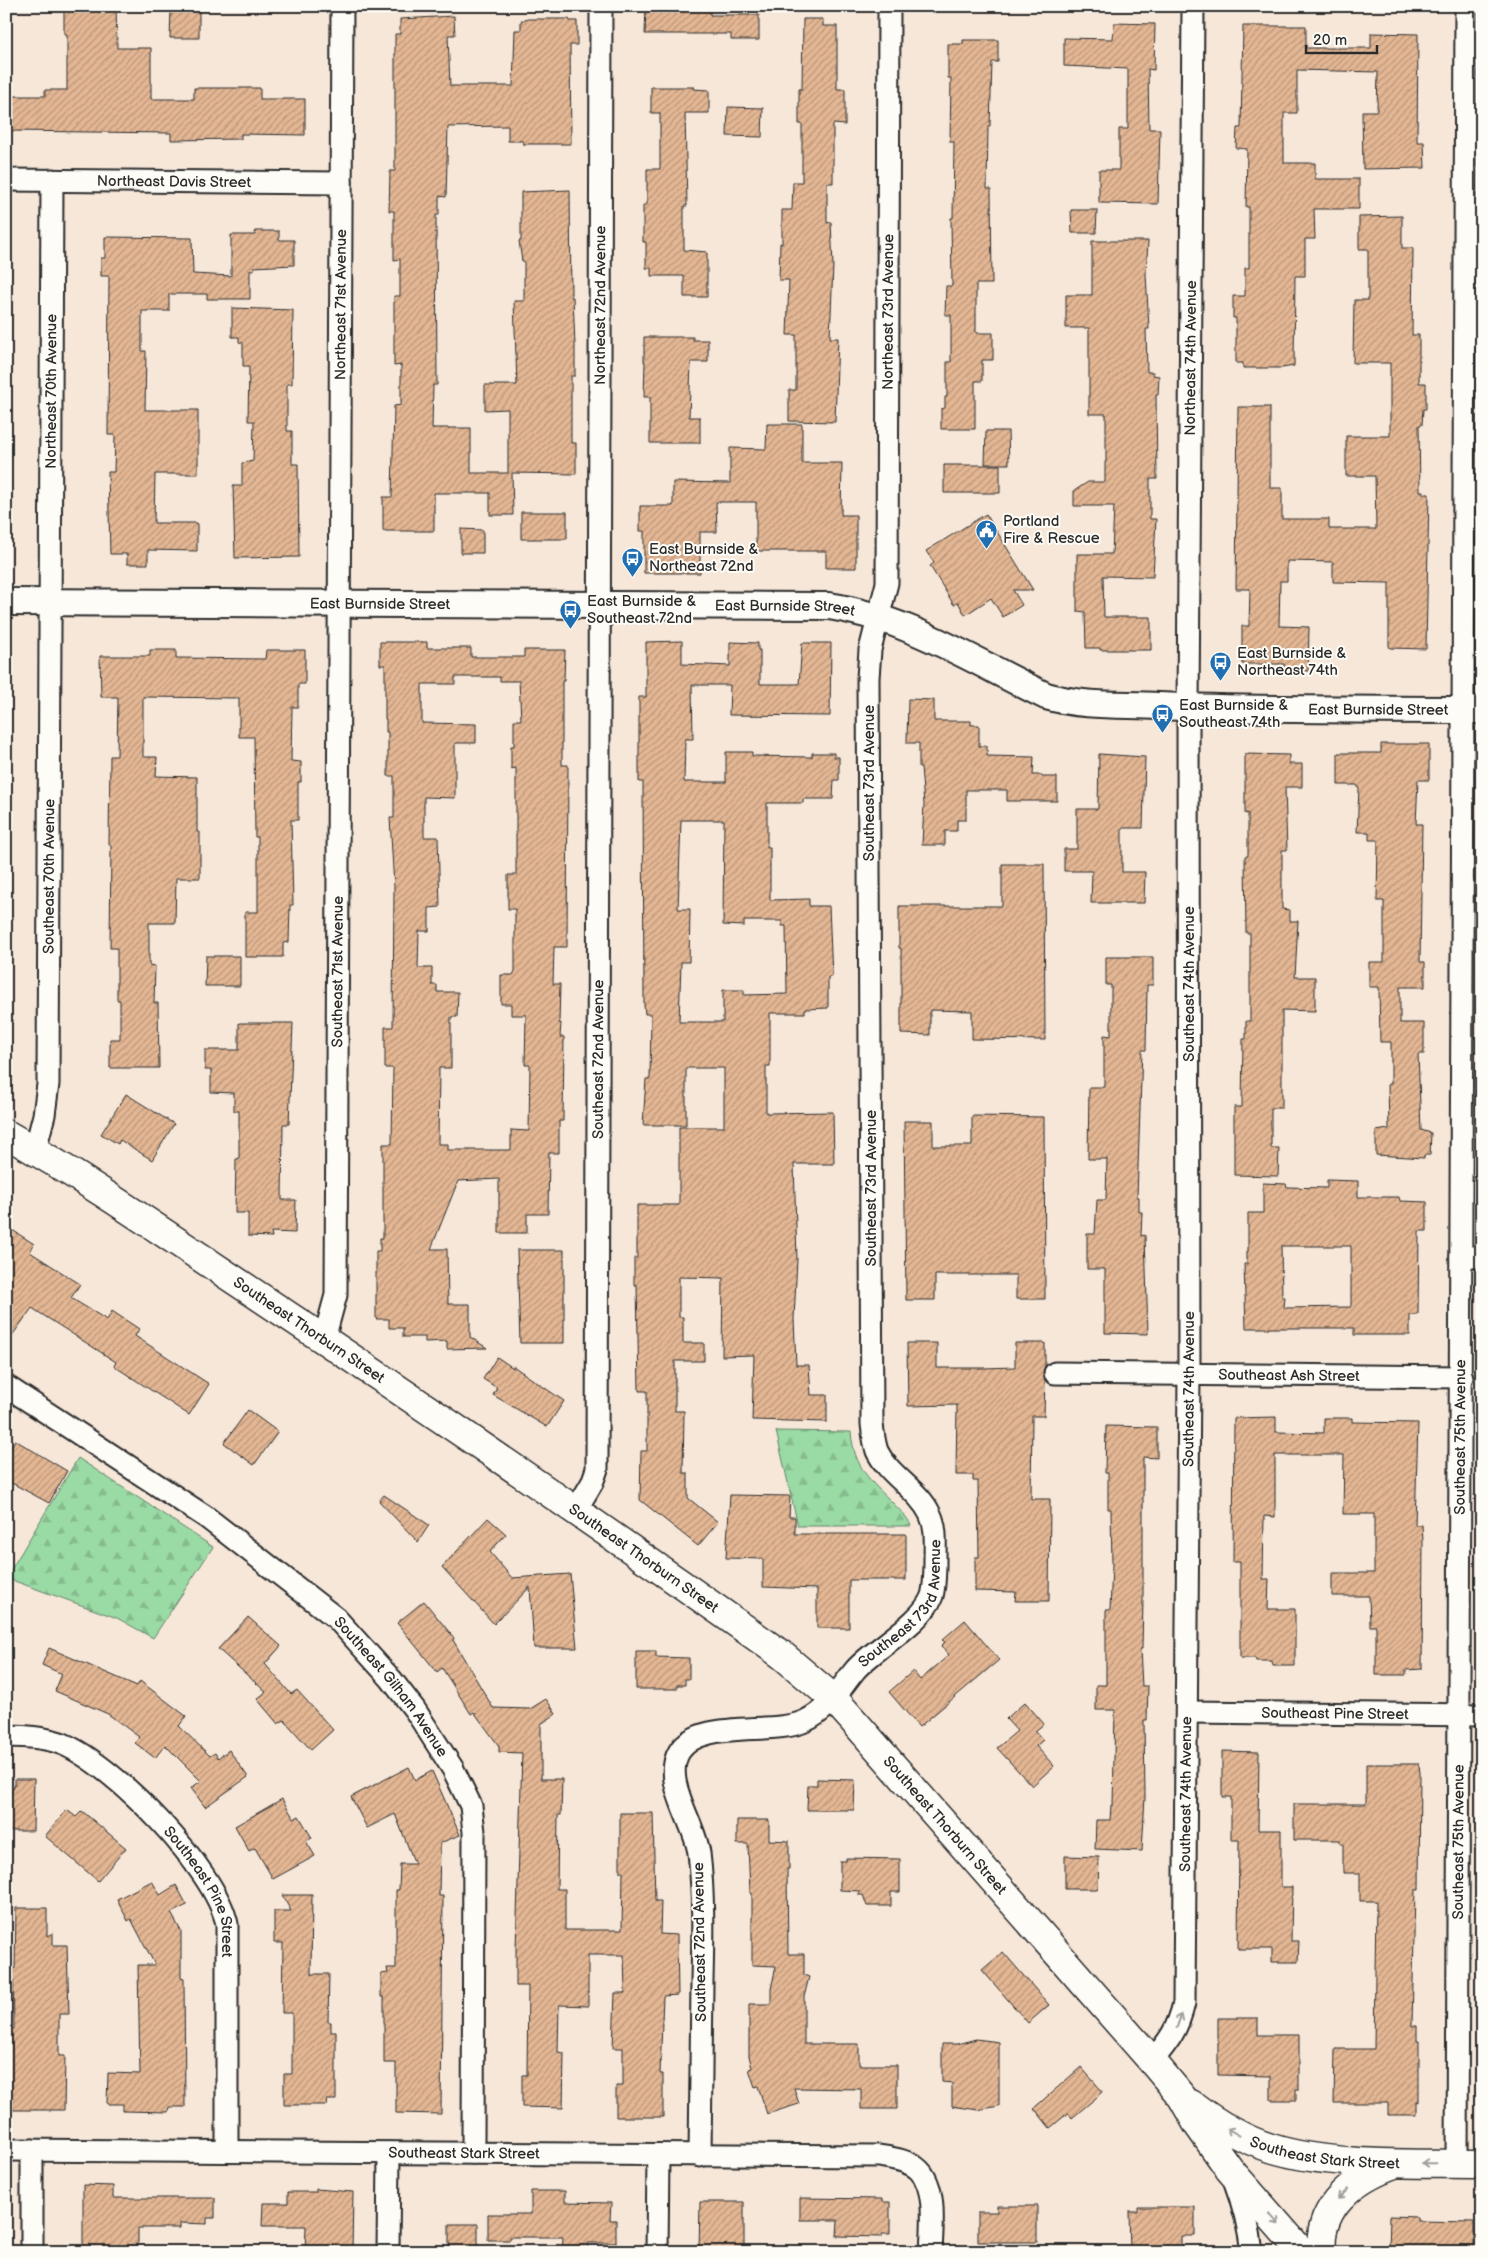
<svg xmlns="http://www.w3.org/2000/svg" width="1488" height="2258" font-family="'Balsamiq Sans',sans-serif">
<style>
.forest{fill:url(#forest-firs);stroke:#628268}
.building{fill:url(#building-hatch);stroke:#2b2b2b;fill-rule:evenodd}
.lines{fill:none;stroke-linecap:round;stroke-linejoin:round}
.minor-casing{stroke:#2b2b2b;stroke-width:25}
.tertiary-casing{stroke:#2b2b2b;stroke-width:30}
.secondary-casing{stroke:#2b2b2b;stroke-width:31}
.minor{stroke:#fdfcf7;stroke-width:21}
.tertiary{stroke:#fdfcf7;stroke-width:26}
.secondary{stroke:#fdfcf7;stroke-width:28}
.oneway{stroke:#9e9e9b}
.labels{text-anchor:middle;dominant-baseline:central;stroke-width:4;stroke-linejoin:round;paint-order:stroke}
.street-label{font-size:15px;fill:#2b2b2b;stroke:#fdfcf7}
.poi-label{font-size:15px;fill:#2b2b2b;stroke:#fdfcf7;text-anchor:start}
</style>
<defs>
<pattern id="forest-firs" width="22" height="20" patternUnits="userSpaceOnUse" patternTransform="scale(1.25)"><rect width="22" height="20" fill="#9adaa4"/><path d="M5 1l3.5 6h-7zM16 11l3.5 6h-7z" fill="#85bb8d"/></pattern>
<pattern id="building-hatch" width="6" height="6" patternUnits="userSpaceOnUse" patternTransform="scale(1.25)"><rect width="6" height="6" fill="#e4b794"/><path d="M-1 1l2-2M0 6l6-6M5 7l2-2" fill="none" stroke="#b99579"/></pattern>
</defs>
<rect width="100%" height="100%" fill="#f6e7d9"/>
<filter id="ink" filterUnits="userSpaceOnUse"><feTurbulence type="fractalNoise" baseFrequency=".02" numOctaves="2"/><feDisplacementMap in="SourceGraphic" scale="10" xChannelSelector="R" yChannelSelector="G"/><feConvolveMatrix kernelMatrix="1 2 1 2 8 2 1 2 1" color-interpolation-filters="sRGB"/></filter>
<g filter="url(#ink)">
<path class="forest" d="M776,1431l75,1c3,35 19,49 43,72 6,7 14,13 17,22h-113z
M78,1458l135,89 -60,91 -36,-20 -111,-40z"/>
<path class="building" d="M64,6h52l1,42h34v51h43v-11h66v11h45v36l-64,-1v5l-70,1v-7l-162,-2v-4h-3v-31h39v-6h22v-56h-3z
M646,6l64,1v8h49v25h-28v-6h-86z
M171,10l28,1v27h-29z
M454,16l1,19h-7l2,51h63l2,-56h6v-9l7,-2h41l1,2h7v24h-7l1,99h-48v-3h-15v-15l-60,1 -2,70 -7,-1v19h-3l1,170h-4l-1,43h39v45h37v-64l-23,1v-25h32l-3,-84h10v-40h-2l-3,-20h2v-49l49,-2 1,107h2l2,48v31h-4v67h5v31l-64,-1 1,42h-23v-22h-56v38h-51v-34h9l2,-91 7,-1v-40l-7,1v-70h6v-37l-6,1v-49h-5l1,-40h5v-137h5v-15z
M803,19h20v7h14v63h8v36l-12,-1v59h-6v40l4,-1 2,43 -3,73h8l-3,84 -46,-1v-31h7v-55h-9l2,-55h-10l1,-37 2,1v-34h10l1,-28h9v-58h-3v-35h3z
M1114,23l41,1 -1,46 -6,-1 1,60h11l-2,75 -59,-1v-33h20v-41h9v-60l-64,-3v-28l49,1z
M1243,26h63v22h65v-15l47,1 -1,108h7l1,26 -62,1 -1,-58h15l1,-39 -81,-2v43h-13v50h31v16h44v30h-45l1,30h-10v37h-10l-1,90 -12,2h-39v-5h-7v-45h-3v-22h12v-28h4v-61h-3l1,-58 -11,-1 1,-20h4z
M963,40h35v22h-6l-2,64h-2l-1,63h4l1,95h-16v49h17v27h-11v21h-7v48h-34v-20l4,-1v-11h2v-35h4v-47h-6l1,-29h6l-1,-68h2l1,-76h-4l1,-64h-3v-34h15z
M651,87h43l-1,2 16,1v23h-24l2,93h-3v44l23,2v45h-23v-21h-33v-8h-5v-26h-3v-37h4v-36h13v-56h-9z
M728,107l35,1 -1,29 -35,-1z
M1071,210h26l-1,23h-24z
M1402,216v32h11l-1,87h7v48h7v26h-3l-1,16h-3l1,66h3v3h6l-3,155 -36,-1 -1,-2v-63l-56,-1v-20l-46,-1v20h-7l-1,45 30,1 -1,44h-24v-7h-42v-38h7l1,-37h-14l2,-182h32v81h12v31h47v10h47l-1,-53h-29v-40h44v-73h-37l1,-63h14v-51h-9v-32z
M255,231h24v9h15v25l-40,2v3h-4v29h-43v-5h-38v17h-27v40h4l-1,59h53v64h-43l-1,49h43v28l-49,-1v14h-21v-10h-17l-2,-82h6l1,-37h-7l1,-159h-8v-18h4v-21l87,1 1,36 38,2v-41h24z
M1092,241h56l-2,33 3,55h-3l1,43h6v3l6,1 -1,19h-2l1,84h-7v40h6l-3,58 -50,-1 1,41h47v33h-51v-2h-14l-1,-36 -8,-1v-57h35l2,-48h-40v-15l14,-9h17v-20h1v-48h-17v-86h-23v-33h26z
M232,308l61,2 -1,74h-5v47h5v33h6l1,93 -64,1 -2,-72h9v-23l11,-2 1,-40h-6l1,-55h-6v-23l-4,-1v-5h-7z
M644,337h49v3h15v22h-17l-2,55h11v26h-50v-46h-6l1,-35h-1z
M767,424h35v39h40l-1,52h15v53h-30v-17h-70v-49h-40l1,30h-17v41h-56v-42h-4v-25h33v-24l57,1v-35l36,1z
M986,431h22l1,33h-24z
M944,465h56v28h-56z
M521,512h46v27h-46z
M986,514l47,76h-20l9,15 -19,12 -12,-19 -26,17 -7,-13 -4,3 -24,-39 4,-3 -8,-12z
M461,529l22,1v23h-22z
M682,641v23l48,2v-24l28,1v7h2v34h39l3,-41h29l-1,73 -101,-1 1,-30h-38l1,54h-8l-1,43h42v-30h26v4l60,1v-4h22v4h5v23h-5l-1,19h-30v4h-36v44h3v53l39,-1v7h20l3,71h-4v31l-23,1v4h-35v53h-4v47l67,-1 1,52h-40l3,95 -3,60 2,46h13l2,30h16v27l-75,-2 2,-65 -32,1 1,-78 -44,-1v40h4v26h21v18h-29v50h9l-1,62h5v25l30,24 -20,24 -58,-46 1,-49h6v-60h-8l-2,-106h-3v-27h3v-53h42v-78h45v-59h-38v57h-43l3,-46h4l1,-65h-6l-1,-9 -1,-223h-4v-85h7v-55zM681,820h43l-1,105 21,1v-5h38v5h4l1,68 -43,1v-5h-21v32h-44l2,-60h8l1,-53h-12z
M380,642h47v6h44v9h53v-7h41l-1,31h-2v84h6l-1,182h-13l-1,37h7l-1,39h2l-1,14h4l-1,84h-4v32h-10l-1,61h-21v19h-28v-54l-41,2 -27,68h16l1,55h22v33l17,11 -40,1v-8l-22,1v-5h-22v-9h-14v-9h-13v-68h4v-13h3v-94h9l1,-76h-8v-41h8l1,-140 -4,-69h4v-42h-6v-44h-2v-13h-1v-54h-5zM455,677h45v4h19l2,39h-7v26h-3v23l5,-1v107h-8v34h7v62l-2,4h-12v29h10v11h15l-1,50h5l-1,66 -18,-1v20h-63v-6h-10l1,-76h12v-51h6l1,-25h-21v-7h-5v-17h-14l1,-37h10v-23l11,-1 -2,-70h-14v-40l31,1v-55h21v-19l-54,-1v-39h33z
M150,650h26v8l89,1 1,-9h39v34h-7v23h-6l-1,54 10,1v20h-3v38h-7l2,85h-3l-1,37 -6,1v14h-38v-45h13v-75h-3l-1,-100h-15v-39l-96,-1v60h14l-1,19 41,1v55h3v46h-24l-1,45h-26v42l6,1 -1,37h4l1,65h-49v-29h10v-39h-3v-52h-7l1,-103h-2l1,-89h7l1,-59h-17l-1,-41h50z
M908,699l26,1v21h37v4h8v21h8v10l47,1 -1,18h9v2h15v24h-50v-11h-41v30h-9v11h-12v14h-23l2,-41 -3,-37h-2v-24h-12z
M1381,744h48v36h-11l-2,44h6l-2,138h5v25h-25v36h24v31h-6l3,76 10,3 -1,22h-6v3l-48,-3v-24l13,-2 -1,-45h3v-42h-11l-1,-55h-10v-25h15v-61h-7l1,-61h-9v-8h-12l2,-43 -2,-4h-19v-32h43z
M1099,754l46,3 -2,71h-21v44h23l-1,31h-53l1,-32h-28v-22h13v-40h21z
M1245,754l44,1v9h13v23h-17l2,63h-5v59l8,1v11h8l-3,56h20v34l-33,-1v98h-11v40h8l-1,28 -44,-1v-68h8l1,-68h3v-18h4v-88h-4l-1,-77h3v-43l-3,1z
M1002,864h42l1,176 -73,-1v-28l-42,-1v25l-29,-1v-86h-2v-42h103z
M206,956h34v30h-35z
M1106,957h47v28h-6l-1,65h-4l-5,147h2v15h3l-1,24 4,-1 3,99 -43,-1v-64h-18v-35h8l2,-34h9l1,-41h-19l1,-72h15v-52l7,1v-51h-5z
M239,1023h54l-4,101h-6l-1,76h14l-1,33 -24,-1 1,5 -24,-1v-23h-13l1,-54h3v-48h-5v-18l-23,-1v-22h-6v-20h34z
M126,1094l48,30 -22,36 -32,-20 -2,4 -17,-10z
M972,1116l72,1 1,182h-29v-24h-81v25h-29l-2,-179h29v25h39z
M1327,1180l31,1v16h41l1,4 27,1v29h-8l-1,84h-8v20h-56v-7h-108l-2,-64h3v-12h1v-39h15v-30l23,1 1,3 40,1zM1281,1246h70v61l-67,1 1,-11h-3z
M6,1226l28,18 -4,8 50,32 -9,14 36,22 5,-9 27,18 -4,7 74,48 -20,31 -75,-49 2,-4 -84,-54 -26,36z
M517,1250h47v93h-44z
M907,1343h30v25h46l32,-1v-24h30v23l-2,7 2,7 -1,36h-12l-1,83h19l-1,102h-34l1,-9 -41,-1v-34h4l-1,-76h-5v-6h-17l1,-70 -49,1z
M497,1357l16,11v-2l51,35 -17,26 -54,-32 4,-7 -14,-9z
M248,1410l30,22 -24,33 -30,-22z
M1276,1417v15l48,1v-15h28v4l66,1 -3,102h7l1,16 -1,128 -16,1v5h-30v-49h-6l-1,-30h-37v-23h42v-59h-31l1,-59h-69v62l-11,-1 -1,63h6l-1,30h27v57h-22l-1,-5h-16l-1,-3h-15v-96h-7l1,-144z
M1106,1426l51,1v31l-14,-1v143l-1,49h-2l2,37h6l-1,34h-3l1,77 -3,54 -47,-2 1,-29h14l1,-15h2l2,-95h-19v-25h10v-75h4l2,-45 -1,-56h-3v-36h-3z
M15,1440l52,31 -18,32 -43,-23v-23z
M384,1495l45,30 -11,17 -39,-41z
M730,1495l60,1 -1,21h6v17h111v46h-57v48h-32v-39l-54,-2v-28l-37,-1z
M488,1518l18,16 -16,18 22,26 58,-4 7,74h-43l-4,-61 -36,37 -52,-57z
M424,1601l30,37 -1,2 40,68 37,1 16,-10 10,15 -15,10v55h21l-1,36h-3l-1,74h8v41h57l1,-58h-3v-59h33l2,88h6l-1,33 17,1 1,60 -15,1 -3,78h3v43h-47v-31h7v-38h-10l2,-55h10l-1,-38h-36v51l-29,-1 -1,47 6,1 -1,55 -41,-1v-32h5l1,-89h-12v-37l6,-196 -23,-1v-6l-25,-34 -3,2 -29,-46 -5,4 -40,-49z
M248,1617l33,29 -16,18 26,30 6,-4 36,40 -22,20 -27,-30 -6,4 -21,-25 9,-7 -48,-43z
M965,1620l34,40 -80,67 -30,-35 24,-21 7,9 29,-25 -8,-9 4,-4 -3,-2z
M49,1648l88,38 3,-5 46,35 -7,10 31,30 5,-3 3,5 11,-8 19,27 -43,30 -14,-19 10,-7 -36,-36 -10,13 -20,-15 4,-6 -31,-23 -53,-23 7,-17 -20,-9z
M636,1651h20v6l33,1v21h-4v6h-8v4h-41z
M1025,1702l19,22 -9,7 8,9 -7,6 18,20 -22,20 -35,-38 20,-17 -11,-12z
M1222,1751l37,1 -1,78h23v57h11l-1,54h8l-1,21h-26v-13h-34l1,-109h-8v-43h-9z
M1366,1764h53l1,9 -1,117h-4l-3,136h5v15h2v61l-2,-1v14h-29v-12h-54l1,-54h39l2,-148h-16v-28h-17v-29h-3v-4h-46v-36h72z
M409,1767l6,13 17,-9 28,64 -20,8 -1,53h4l-2,218 -45,-1v-50h-12v-66h-3v-23l7,-1 -1,-5h9v-78h3l1,-26h15l-20,-50 -28,14 -16,-31z
M15,1779h19l-1,52h-27v-28l9,-19z
M817,1779l38,1 -1,30h-47l1,-25h9z
M282,1799l12,20 5,-3 13,22 -6,3 9,15 -42,23 -18,-31 -6,3 -14,-25z
M67,1810l9,7 6,-6 44,37 -28,33 -53,-45z
M737,1820h32v20l20,1v28h-2l1,85h16v21l5,2 -5,20v47h55v21h38v44h-36v-20l-67,-1 5,16 -32,10 -9,-28 -3,1 -6,-18 3,-1 -3,-12v-52h22v-15l5,-23 -24,-1v-72h-2l-2,-49h-11z
M1065,1856l34,1 -1,32h-33z
M846,1858l54,1v33h-9v14h-24l-4,-11h-4v-4l-19,-1v-29h6z
M152,1881l8,14 16,-10 11,20 -16,8 10,18v46l3,1 1,129h-16l-1,5 -45,-1v-7h-16l1,-31 32,1 -2,-109h17l-24,-46 -3,2 -11,-22z
M282,1895h30l-1,79h18l-1,48h3v10h5v68h-10l1,5h-43v-31h8v-61h-10l1,-70h-9v-32h17z
M16,1908h31v28l6,-3v12h14l2,69h-10v42h6l-1,54h-56l-2,-81h8l-1,-60h2z
M1003,1952l46,53 -21,18 -46,-53z
M1218,2018h40v17h41v54h-3v11h-25v-24l-53,-1z
M976,2039l23,3v64l-21,4 -26,-4v-23l-10,-1v-38h15z
M1081,2067l22,25 -31,26 -4,-5 -18,15 -16,-20z
M83,2185l30,1v12h102v20h-8v6l-27,-1v5h-42v24h-55z
M316,2189l37,3 -1,60h-47l1,-26h-44l1,-23h25v-11h28z
M531,2191h34v11l46,1 -1,17h6v23h-28v9h-26l1,-15h-53v3h-22v-26h43z
M800,2198l82,1v3h8v32h-8v3l-45,-1 1,-16h-38z
M700,2202h44v49h-45z
M997,2206h40v36h-59v-30h19z
M1138,2207h57v29h-14v16h-51l-1,-41h9z
M1390,2216l27,1v4l57,1v30h-85z
M449,2224h29v28h-29z"/>
<g class="lines">
<defs>
<g id="minor">
<path id="s1" d="M6,180l335,3"/>
<path id="s2" d="M35,1150l9,-35 4,-31 4,-904"/>
<path d="M1461,1257h21"/>
<path id="s3" d="M324,1339l12,-44 6,-1289"/>
<path id="s4" d="M1055,1373l407,4"/>
<path id="s5" d="M6,1386l200,131 130,101 55,61 24,31 38,59 18,37 3,26 -1,321"/>
<path id="s6" d="M576,1510l16,-27 5,-14 4,-1463"/>
<path id="s7" d="M1187,1712l295,3"/>
<path id="s8" d="M6,1736c19,0 39,1 57,8 52,22 152,124 164,180v227"/>
<path id="s9" d="M1152,2061c17,-20 26,-32 32,-58l5,-630 -1,-665 5,-702"/>
<path id="s10" d="M6,2150l873,6c12,2 30,4 40,14 18,18 13,58 12,82"/>
<path d="M32,2150v102"/>
<path id="s11" d="M700,2156c1,-58 1,-116 2,-174 1,-43 2,-87 -3,-129 -4,-30 -37,-72 -20,-101 20,-34 94,-16 126,-31 24,-11 35,-33 51,-52 20,-22 66,-46 76,-73 3,-11 3,-25 3,-37 0,-15 2,-31 -5,-45 -12,-25 -41,-38 -53,-63 -3,-9 -4,-18 -5,-27l-4,-746 2,-28 17,-67 2,-577"/>
<path id="s12" d="M1457,2163l9,-2157"/>
<path d="M1234,2179c9,24 15,47 18,73"/>
<path d="M388,2252l1,-99"/>
<path d="M657,2252l1,-96"/>
</g>
<g id="tertiary">
<path id="s13" d="M6,602l823,4c79,12 146,56 217,90 38,11 75,8 113,10 108,5 215,3 323,4"/>
</g>
<g id="secondary">
<path id="s14" d="M6,1134c89,50 172,109 257,165 175,116 348,235 519,356l52,44 25,28 293,334 30,36 16,28 32,45 72,82"/>
<path id="s15" d="M1191,2104c25,19 50,35 80,44 59,19 148,15 211,16"/>
<path d="M1322,2252c-5,-46 33,-74 72,-88"/>
</g>
</defs>
<use href="#minor" class="minor-casing"/>
<use href="#tertiary" class="tertiary-casing"/>
<use href="#secondary" class="secondary-casing"/>
<use href="#minor" class="minor"/>
<use href="#tertiary" class="tertiary"/>
<use href="#secondary" class="secondary"/>
</g>
<defs><path id="oneway-shaft" d="M-6 0H5M1.5-3L5.5 0L1.5 3" fill="none" stroke-width="1.6" stroke-linecap="round" stroke-linejoin="round" transform="scale(1.25)"/></defs>
<g class="oneway">
<use href="#oneway-shaft" transform="translate(1179 2021) rotate(-71)"/>
<use href="#oneway-shaft" transform="translate(1233 2132) rotate(-151)"/>
<use href="#oneway-shaft" transform="translate(1429 2163) rotate(-179)"/>
<use href="#oneway-shaft" transform="translate(1343 2194) rotate(135)"/>
<use href="#oneway-shaft" transform="translate(1274 2219) rotate(49)"/>
</g>
</g>
<defs>
<symbol id="civic-pin" viewBox="-11 -11 22 30"><path d="M0 17L-7.5 6A9.5 9.5 0 1 1 7.5 6Z" fill="#1f6fb2" stroke="#fdfcf7"/><path d="M-.6-6.5H3V-4.5H.6V-3L4-1V1h2V6H-6V1h2V-1L-.6-3ZM-1.2 2.5V6h2.4V2.5Z" fill="#fff"/></symbol>
<symbol id="bus-pin" viewBox="-11 -11 22 30"><path d="M0 17L-7.5 6A9.5 9.5 0 1 1 7.5 6Z" fill="#1f6fb2" stroke="#fdfcf7"/><path d="M-5-6H5V4H4V6H2V4H-2V6H-4V4H-5ZM-3.5-4V0h7V-4ZM-3.5 1.2v1.5H-2V1.2ZM2 1.2v1.5H3.5V1.2Z" fill="#fff"/></symbol>
</defs>
<g fill-rule="evenodd">
<use href="#civic-pin" x="974" y="518" width="25" height="34"/>
<use href="#bus-pin" x="620" y="546" width="25" height="34"/>
<use href="#bus-pin" x="558" y="598" width="25" height="34"/>
<use href="#bus-pin" x="1208" y="650" width="25" height="34"/>
<use href="#bus-pin" x="1150" y="702" width="25" height="34"/>
</g>
<g class="labels">
<g class="street-label">
<text stroke="none"><textPath href="#s1" startOffset="168">Northeast Davis Street</textPath></text>
<text stroke="none"><textPath href="#s3" startOffset="1036">Northeast 71st Avenue</textPath></text>
<text stroke="none"><textPath href="#s6" startOffset="1210">Northeast 72nd Avenue</textPath></text>
<text stroke="none"><textPath href="#s11" startOffset="2030">Northeast 73rd Avenue</textPath></text>
<text stroke="none"><textPath href="#s9" startOffset="1712">Northeast 74th Avenue</textPath></text>
<text stroke="none"><textPath href="#s2" startOffset="760">Northeast 70th Avenue</textPath></text>
<text stroke="none"><textPath href="#s13" startOffset="374">East Burnside Street</textPath></text>
<text stroke="none"><textPath href="#s13" startOffset="779">East Burnside Street</textPath></text>
<text stroke="none"><textPath href="#s13" startOffset="1392">East Burnside Street</textPath></text>
<text transform="translate(869 783) rotate(-90)">Southeast 73rd Avenue</text>
<text stroke="none"><textPath href="#s2" startOffset="275">Southeast 70th Avenue</textPath></text>
<text stroke="none"><textPath href="#s3" startOffset="369">Southeast 71st Avenue</textPath></text>
<text transform="translate(1189 984) rotate(-90)">Southeast 74th Avenue</text>
<text stroke="none"><textPath href="#s6" startOffset="456">Southeast 72nd Avenue</textPath></text>
<text transform="translate(871 1188) rotate(-90)">Southeast 73rd Avenue</text>
<text stroke="none"><textPath href="#s14" startOffset="361">Southeast Thorburn Street</textPath></text>
<text stroke="none"><textPath href="#s4" startOffset="234">Southeast Ash Street</textPath></text>
<text stroke="none"><textPath href="#s9" startOffset="681">Southeast 74th Avenue</textPath></text>
<text stroke="none"><textPath href="#s12" startOffset="726">Southeast 75th Avenue</textPath></text>
<text stroke="none"><textPath href="#s14" startOffset="766">Southeast Thorburn Street</textPath></text>
<text stroke="none"><textPath href="#s11" startOffset="701">Southeast 73rd Avenue</textPath></text>
<text stroke="none"><textPath href="#s5" startOffset="492">Southeast Gilham Avenue</textPath></text>
<text stroke="none"><textPath href="#s7" startOffset="148">Southeast Pine Street</textPath></text>
<text stroke="none"><textPath href="#s9" startOffset="276">Southeast 74th Avenue</textPath></text>
<text stroke="none"><textPath href="#s14" startOffset="1171">Southeast Thorburn Street</textPath></text>
<text stroke="none"><textPath href="#s12" startOffset="321">Southeast 75th Avenue</textPath></text>
<text stroke="none"><textPath href="#s8" startOffset="266">Southeast Pine Street</textPath></text>
<text transform="translate(700 1942) rotate(-91)">Southeast 72nd Avenue</text>
<text stroke="none"><textPath href="#s15" startOffset="146">Southeast Stark Street</textPath></text>
<text stroke="none"><textPath href="#s10" startOffset="458">Southeast Stark Street</textPath></text>
</g>
<g class="poi-label">
<text x="1003" y="521">Portland<tspan x="1003" dy="17">Fire &amp; Rescue</tspan></text>
<text x="649" y="549">East Burnside &amp;<tspan x="649" dy="17">Northeast 72nd</tspan></text>
<text x="587" y="601">East Burnside &amp;<tspan x="587" dy="17">Southeast 72nd</tspan></text>
<text x="1237" y="653">East Burnside &amp;<tspan x="1237" dy="17">Northeast 74th</tspan></text>
<text x="1179" y="705">East Burnside &amp;<tspan x="1179" dy="17">Southeast 74th</tspan></text>
</g>
</g>
<rect width="1488" height="2258" fill="none" stroke="#fdfcf7" stroke-width="25"/>
<rect x="12" y="12" width="1463" height="2233" fill="none" stroke="#2b2b2b" stroke-width="2" filter="url(#ink)"/>
<path d="M1306 45v8h71v-8" fill="none" stroke="#2b2b2b" stroke-width="2.5"/>
<text x="1313" y="45" font-size="15" fill="#2b2b2b" stroke="#fdfcf7" stroke-width="4" paint-order="stroke">20 m</text>
</svg>
